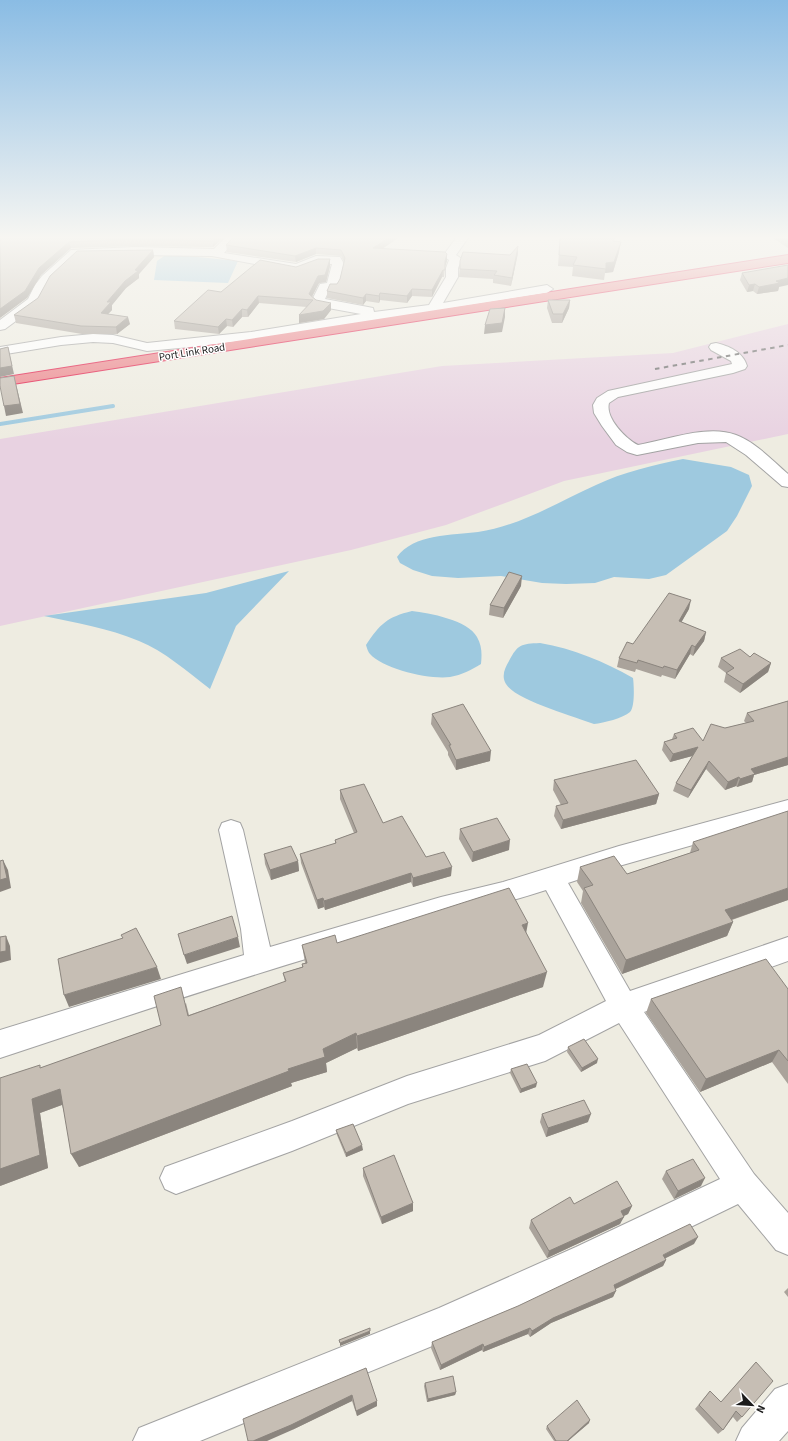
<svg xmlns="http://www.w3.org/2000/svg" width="788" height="1441" font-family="'Source Sans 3',sans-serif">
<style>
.industrial{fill:#e8d2e1}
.water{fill:#9ec9df}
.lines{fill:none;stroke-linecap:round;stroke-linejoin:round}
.stream{stroke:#9ec9df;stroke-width:4}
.minor-casing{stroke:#a3a3a3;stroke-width:2}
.highway-casing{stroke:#e21846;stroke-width:2}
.minor{fill:#fff;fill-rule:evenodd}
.highway{fill:#ec838a;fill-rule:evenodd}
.rail{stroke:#6a6a6a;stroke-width:2;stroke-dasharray:4.5 4.5;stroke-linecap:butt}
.wall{fill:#aaa39b}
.shaded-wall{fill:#8b857e}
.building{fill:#c6beb4;stroke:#8b857e}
.labels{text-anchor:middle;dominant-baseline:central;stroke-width:3;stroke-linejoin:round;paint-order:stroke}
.far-street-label{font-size:11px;fill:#1c1c1c;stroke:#fff}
</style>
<rect width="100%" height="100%" fill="#eeece1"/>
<path class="industrial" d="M788,324v110l-224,47 -118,44 -95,25 -351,76v-187l442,-73 231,-13z"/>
<path class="water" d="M167,254l71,7 -10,22 -74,-3 3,-19z
M683,459l48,8 18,8 3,11 -15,30 -10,15 -61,44 -17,4 -35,-2 -19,6 -29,1 -24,-1 -41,-7 -43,2 -26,-2 -19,-6 -13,-7 -3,-6c16,-23 56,-22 81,-25 42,-6 80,-30 118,-47 27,-13 58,-20 87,-26z
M289,571l-53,55 -26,63c-22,-17 -46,-38 -71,-48 -31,-13 -63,-18 -95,-25l162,-23z
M412,611c17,2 56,9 65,26 5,9 5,17 4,27 -10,6 -19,11 -31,13 -20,3 -67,-8 -80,-23 -2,-2 -3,-6 -4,-9 14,-21 21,-28 46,-34z
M540,643c34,6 63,18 93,35 1,7 2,29 -3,34 -7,6 -26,11 -36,12 -18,-7 -79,-24 -88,-40 -5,-8 -1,-16 3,-23 9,-17 12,-17 31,-18z"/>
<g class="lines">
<path class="stream" d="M0,424l113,-18"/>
<defs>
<path id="minor" d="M225,238h12l-13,15 72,11 20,-8 24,1 4,7 -5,22 -2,3 -8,1 -4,9 43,8 5,1 1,4 55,-7 17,-28v-9l3,-8 -6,-4 13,-18h12l-12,17 6,4 -4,9v9l-15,26 104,-18 6,4 -6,4 -296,47 -61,7 -43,4 -34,-8 -20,-1 -32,3 -61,10v-8l61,-10 32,-3 20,1 34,8 104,-11 110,-18 -44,-8 -6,-4 9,-18 7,-1 5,-19h-14l-21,8 -85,-16 -77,-1 -57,1 -28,26 -11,22 -34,25 -5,1v-10l28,-21 7,-14 7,-9 29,-26 64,-3 79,2z
M716,343c13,3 27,9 31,23l-2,3 -12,4 -115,24 -9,6c-4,15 17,36 29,42 29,-5 70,-21 98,-10 19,7 36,25 52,39v13l-6,-1 -36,-31 -20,-13 -28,1 -61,12 -10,-3 -11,-7 -14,-19 -8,-13 -1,-8 4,-7 11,-7 124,-27 -1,-3 -20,-11 -2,-3 2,-3z
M788,800v18l-169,48 -51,17 62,108 158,-54v24l-144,51 110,162 34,39v42l-12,-5 -38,-46 -138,67 -136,62 -264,108h-67l6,-13 300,-120 137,-61 144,-68 -101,-156 -74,38 -137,43 -116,47 -116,43 -11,-5 -5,-11 5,-11 127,-46 115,-45 132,-41 67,-34 -60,-111c-75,24 -152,41 -227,65 -107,32 -213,68 -319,103v-28l244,-75 -3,-26 -22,-99 3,-7 9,-3 9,3 3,7 27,117 171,-50 62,-15 116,-36z
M788,1384v47l-9,10h-43l6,-13 33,-39z"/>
<path id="highway" d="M788,255v8l-788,123v-8z"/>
</defs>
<use href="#minor" class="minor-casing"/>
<use href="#highway" class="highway-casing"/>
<use href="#minor" class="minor"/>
<use href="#highway" class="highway"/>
<path class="rail" d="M655,369l133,-24"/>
</g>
<path class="wall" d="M0,238h223l-10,9 -78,-1 -64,2 -30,27 -14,23z
M233,238h165l-16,11 65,5v7l-2,6 -1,10h-2l-10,20 -20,-1 -5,7 -27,-3 -1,3 -13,-2 -3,4 -36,-7v-7l10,-7 3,-5 4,-17 -3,-6 -25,-2 -20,8 -69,-10 -1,-7z
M560,238h54v3l5,11 -6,20 -8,1 -1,7 -32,-4 1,-9 -15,-1z
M773,238h15v10z
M153,250l1,7 -15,17v4l-13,10 -14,17v5l-4,4 22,10 -13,10h-35l-66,-11 -2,-8z
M518,253l-7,33 -18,-3v-4l-34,-2 1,-16 50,-6z
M330,259v7l-4,16 -7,1 -7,14 4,3 15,10 -7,9 -25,4 8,-16 -48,-4 -11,14h-6l-9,10 -6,-1 -8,8 -44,-5 -1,-8 47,-29 75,-25z
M742,273l37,14 -1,4 -21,3 -4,-3 -6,1 -7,-12z
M548,300h22l-1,8 -7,15h-10l-5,-15z
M521,586l-18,32 -14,-3 1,-10z
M689,609l-8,13 25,10 -2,9 -11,15 -3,-2 -15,25 -13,-4 -1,2 -25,-8 -1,3 -18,-5 2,-9 14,-14z
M750,657l21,6 -3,9 -28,21 -16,-11 2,-9 -8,-6 3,-9z
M788,701v64l-34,10 -2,7 -15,5 -1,-1 -11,4 -19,-21 -18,29 -15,-7 3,-8 16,-27 -22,6 -8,-12 2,-8 8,-3 2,-5 29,7 22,-13 21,-5 -2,-2 3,-8z
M432,714l58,47 -34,9 -8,-15v-3l-17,-28z
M554,780l105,14 -3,10 -95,25 -7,-13 2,-10 5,-1 -8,-15z
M340,790l43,33 43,34 25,19 -38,11 -2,-5 -86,28 -1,-3 -6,2 -17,-46 -1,-9 35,-10v-4l19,-7 -14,-34z
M460,829l49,21 -37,12 -13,-23z
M693,842l95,58 -56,20 1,2 -6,14 -105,38 -41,-71 2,-12 -6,-9 3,-15 47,7 63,-21z
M264,854l34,7 1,10 -28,9 -6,-16z
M526,933l17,54 -185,64 -1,-3 -31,15 1,9 -36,11 1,3 -213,81 -17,-62 -22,8 8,55 -48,18 41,-118 120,-43 25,-22 3,12 96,-33 -2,-9 19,-6v-3l3,-1 -3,-18z
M788,989v95l-16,-22 -72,30 -54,-79 5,-14z
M568,1047l29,16 -16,9 -14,-20z
M511,1069l25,18 -16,6 -10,-20z
M542,1114l46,8 -42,15 -6,-15z
M336,1130l27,20 -17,7 -9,-22z
M363,1168l50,43 -31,13 -19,-48z
M666,1171l35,15 -27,13 -12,-20z
M574,1204l58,2 -4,8 -5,2 -3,8 -73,34 -18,-30 2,-8z
M694,1244l-29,14 1,2 -3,6 -47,23 -3,8 -62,26 -21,14 -2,-3 -45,18 -1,-2 -42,20 -9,-22 1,-6z
M788,1288v9l-4,-5z
M756,1362l-14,55 -5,5 -4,-5 -10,13 -5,4 -23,-25 15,-18 11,11z
M366,1368l11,38 -20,10 -5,-15 -60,29z
M425,1383l31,9 -1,3 -28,7 -3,-16z
M589,1423l-21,18h-14l-8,-12 1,-3z"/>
<path class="shaded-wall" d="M216,238h7l-10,9v-6z
M389,238h9l-25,17v-7z
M69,242l2,6 -30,27 -14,23 -27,20v-9l39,-41z
M621,242l-2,10 -6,20 -8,1 1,-10z
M518,246v7l-7,33 1,-8z
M316,248v6l-20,8 -1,-6z
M153,250l1,7 -15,17v4l-13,10 -14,17v5l-10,10 -1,-7 6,-11 18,-21z
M447,254v7l-3,7 1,-7z
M330,259v7l-4,16 -7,1 -9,17 -1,-6 9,-18z
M443,270l-1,7 -10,20v-7z
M788,278v7l-9,2 -1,4 -21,3 2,-7 17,-6z
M755,284l-2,7 -6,1 2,-7z
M412,289v7l-5,7v-7z
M380,293v7l-1,3v-7z
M366,294v7l-3,4v-7z
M258,296l1,7 -11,14 -1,-7z
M570,300l-1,8 -7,15 1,-9z
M331,303v7l-7,9 -25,4v-8z
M505,308v9l-3,15 -18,2 1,-9z
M242,309v8l-9,10 -1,-7z
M128,317l2,7 -13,10 -1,-7z
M226,319l1,7 -8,8 -1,-7z
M8,347l6,27 -14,3v-9z
M14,376l9,37 -17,3 -2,-10z
M522,576l-1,10 -18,32 1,-10z
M691,600l-2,9 -12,21 2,-9z
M706,632l-2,9 -11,15 2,-9z
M692,645l-2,9 -15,25 2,-9z
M771,663l-3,9 -28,21 3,-9z
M698,747l-2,8 -26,7 3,-8z
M491,751l-1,10 -34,9v-10z
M788,757v8l-34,10 -2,7 -15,5 3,-8 11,-10z
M709,761l-3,8 -18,29 3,-8z
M739,777l-3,9 -11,4 3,-8z
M659,794l-3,10 -95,25 2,-9z
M510,840l-1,10 -37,12 1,-10z
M3,860l5,10 3,18 -11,4v-12z
M298,861l1,10 -28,9 -1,-10z
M452,867l-1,9 -38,11v-9z
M411,873v9l-86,28 -1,-9z
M788,888v12l-69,24 6,-14z
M323,898l1,9 -6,2 -1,-9z
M733,922l-6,14 -105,38 4,-14z
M528,923l-3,16 -3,-14z
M6,936l4,10 1,14 -11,3v-11z
M238,937l2,10 -53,17 -3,-9z
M157,967l4,12 -92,28 -5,-12z
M547,972l-4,15 -185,64 -1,-15z
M356,1033l1,15 -31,15 1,9 -36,11 1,3 -213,81 -8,-13 217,-85 35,-20z
M779,1050l-7,12 -72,30 6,-13z
M598,1059l-1,4 -16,9 1,-4z
M537,1083l-1,4 -16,6 1,-4z
M60,1089l7,14 -27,10 8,55 -48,18v-17l32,-70z
M591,1114l-3,8 -42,15 2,-9z
M362,1145l1,5 -17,7v-4z
M705,1178l-4,8 -27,13 4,-8z
M413,1203v8l-31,13 -1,-7z
M632,1206l-4,8 -10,5 3,-8z
M624,1217l-4,7 -73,34 2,-7z
M698,1237l-4,7 -34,17 3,-6z
M666,1260l-3,6 -52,25 3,-6z
M616,1291l-3,6 -62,26 -21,14 2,-6 21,-13z
M530,1328l-2,6 -45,18 1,-5z
M370,1331v3l-30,12v-3z
M483,1344l-1,6 -42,20 1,-5z
M456,1392l-1,3 -28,7 1,-3z
M352,1395v6l-60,29 -25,11h-14z
M377,1401v5l-20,10 -1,-5z
M590,1420l-1,3 -21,18h-1z"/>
<path class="building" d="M0,238h216l-3,3 -79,-2 -65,3 -30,26 -14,23 -25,18z
M233,238h156l-16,10 72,4 2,2 -2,7v9h-2l-11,20 -20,-1 -5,7 -27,-3 -1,3 -13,-2 -3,4 -36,-7 3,-7h7l3,-5 5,-21 -4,-8 -25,-2 -21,8 -69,-11z
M560,238h54l-1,3 8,1 -7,20 -8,1v6l-33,-4 4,-8 -18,-2z
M518,246l-6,32 -18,-3 3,-4 -37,-2v-8l3,-9 47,3z
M153,250l-18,20 3,1 -13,10 -18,21h4l-10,11 27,4 -12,10 -35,-1 -67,-11 24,-17 12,-22 27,-25z
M318,259h12l-5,16 -7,1 -9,18 7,6 15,3 -8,8 -24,4 14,-15 -55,-4 -11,14 -5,-1 -10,11 -6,-1 -8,8 -44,-6 34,-31 13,2 39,-32 36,7z
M788,265v13l-12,3 4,2 -21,4 -4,-3 -6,1 -7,-12z
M548,300h22l-7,14h-10z
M505,308l-3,15 -17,2 5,-16z
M8,347l4,19 -12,2v-19z
M14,376l6,28 -16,2 -4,-20v-8z
M509,572l13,4 -18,32 -14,-3z
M669,593l22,7 -12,21 27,11 -11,15 -3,-2 -15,25 -13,-4 -1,2 -25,-8 -1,3 -18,-5 8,-16 6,2z
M740,649l10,8 4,-4 17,10 -28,21 -17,-11 8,-5 -13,-10z
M788,701v56l-37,12 4,5 -15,5 -1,-2 -11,5 -19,-21 -18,29 -15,-7 22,-36 -25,7 -9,-12 13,-4 -3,-4 19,-6 10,13 8,-17 14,4 29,-7 -7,-8z
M463,704l28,47 -35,9 -7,-15h2l-19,-31z
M636,760l23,34 -96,26 -7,-14 12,-3 -14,-23z
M364,784l19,39 19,-7 24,41 18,-5 8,15 -39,11 -2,-5 -87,28 -1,-3 -6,2 -17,-46 36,-11 -1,-3 22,-8 -17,-42z
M788,811v77l-63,22 8,12 -107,38 -42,-72 9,-3 -13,-18 34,-11 13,18 72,-24 -6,-8z
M497,818l13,22 -37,12 -13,-23z
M291,846l7,15 -28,9 -6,-16z
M3,860l4,18 -7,2v-19z
M509,888l19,35 -6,2 25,47 -190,64 -1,-3 -33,16 2,8 -37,12 1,2 -218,83 -11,-65 -28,10 8,56 -40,14v-91l40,-13v3l121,-43 -7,-29 27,-9 7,29 98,-35 -3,-8 20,-6 -1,-3 5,-1 -5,-18 33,-10 2,8z
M232,916l6,21 -54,18 -6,-21z
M136,928l21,39 -93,28 -6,-36 65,-21 -2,-3z
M6,936v15l-6,1v-15z
M766,959l22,30v72l-9,-11 -73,29 -55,-80z
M584,1039l14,20 -16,9 -14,-21z
M527,1064l10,19 -16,6 -10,-20z
M584,1100l7,14 -43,14 -6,-14z
M353,1124l9,21 -16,8 -10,-23z
M394,1155l19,48 -32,14 -18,-49z
M693,1159l12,19 -27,13 -12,-20z
M617,1181l15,25 -11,5 3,6 -75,34 -18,-31 39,-23 4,7z
M690,1224l8,13 -35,18 3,5 -52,25 2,6 -63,27 -21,13 -2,-3 -46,19 -1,-3 -42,21 -9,-23 86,-36z
M370,1328v3l-30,12 -1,-3z
M756,1362l17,19 -31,36 -6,-6 -13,19 -24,-25 11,-14 11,11z
M366,1368l11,33 -21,10 -4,-16 -61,30 -38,16h-5l-5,-22z
M453,1376l3,16 -28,7 -3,-16z
M577,1400l13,20 -23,21h-11l-9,-15z"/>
<linearGradient id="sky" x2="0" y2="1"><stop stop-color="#8abce4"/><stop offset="0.54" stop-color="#f7f6f2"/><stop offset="1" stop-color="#f7f6f2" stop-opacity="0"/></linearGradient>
<rect width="788" height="440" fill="url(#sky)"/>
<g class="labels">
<g class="far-street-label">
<text transform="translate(192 352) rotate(-9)">Port Link Road</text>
</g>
</g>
<g transform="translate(752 1405) rotate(115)" stroke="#ffffff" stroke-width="3" paint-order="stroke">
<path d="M0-3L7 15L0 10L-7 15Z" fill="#1c1c1c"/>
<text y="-6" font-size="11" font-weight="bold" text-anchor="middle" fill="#1c1c1c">N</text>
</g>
</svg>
